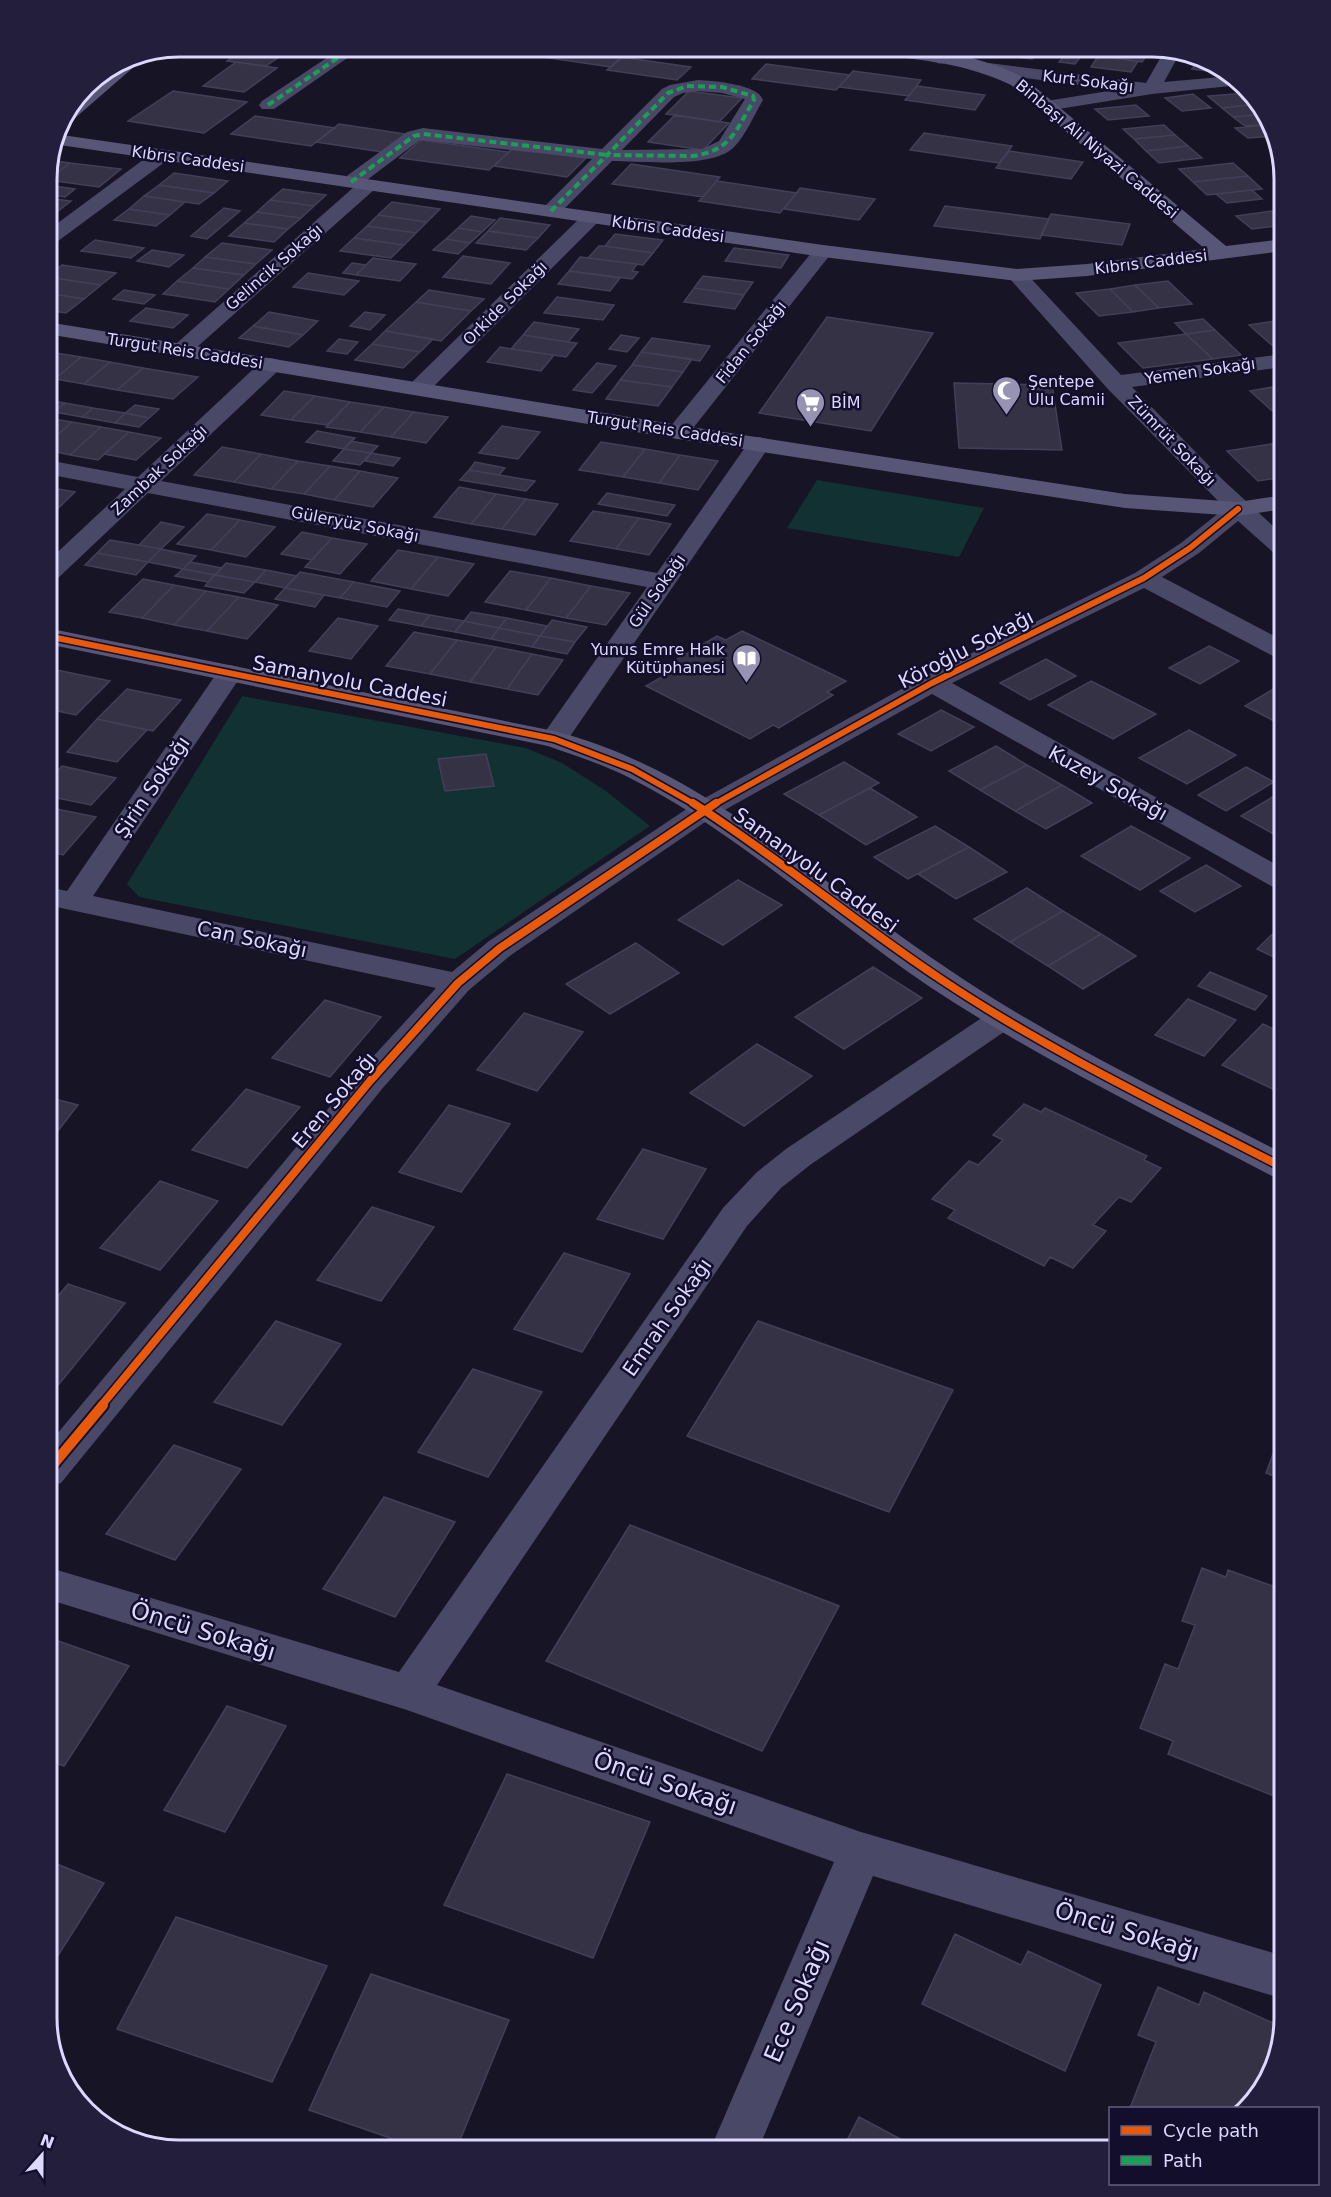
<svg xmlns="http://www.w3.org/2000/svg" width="1331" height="2197" font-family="'DejaVu Sans',sans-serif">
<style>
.green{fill:#113132}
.building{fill:#363246;stroke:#433f58;stroke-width:1.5}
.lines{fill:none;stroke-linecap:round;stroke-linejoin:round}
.street{fill:#494866;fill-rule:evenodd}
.secondary{fill:#585677;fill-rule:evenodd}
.quiet{stroke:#1a9f57;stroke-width:4;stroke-dasharray:7 4;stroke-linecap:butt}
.cycleway-far2-casing{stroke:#120e2b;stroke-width:9}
.cycleway-far1-casing{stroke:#120e2b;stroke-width:11}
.cycleway-casing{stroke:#120e2b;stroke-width:14}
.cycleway-far2{stroke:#e8590c;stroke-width:6}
.cycleway-far1{stroke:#e8590c;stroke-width:8}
.cycleway{stroke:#e8590c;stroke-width:10}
.labels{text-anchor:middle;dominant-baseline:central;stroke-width:5;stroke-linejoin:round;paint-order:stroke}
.far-street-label{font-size:16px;fill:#dcd8ff;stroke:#120e2b}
.far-poi-label{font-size:16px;fill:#dcd8ff;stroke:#120e2b;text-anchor:start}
.street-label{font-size:20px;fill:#dcd8ff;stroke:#120e2b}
.near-street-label{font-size:24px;fill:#dcd8ff;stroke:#120e2b}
.rim{fill:none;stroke:#dcd8ff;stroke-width:3}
</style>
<rect width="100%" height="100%" fill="#171425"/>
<path class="green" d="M817,480l167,28 -25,49 -172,-29z
M242,696l284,52 36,15 44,28 44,35 -195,133 -316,-62 -12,-13z"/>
<path class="building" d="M248,47h46l-28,19 -39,-5z
M482,47h86l57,8 -14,12 -131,-19z
M988,47h37l16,2 -9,10 -49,-6z
M1104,47h48l-4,7z
M1103,48l45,6 -6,8 -44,-6z
M1067,53l15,2 -7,9 -16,-2z
M1098,56l40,5 -7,11 -40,-5z
M621,57l70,10 -14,13 -70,-10z
M1199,60l26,9 5,5 -38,-5z
M236,62l41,6 -33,24 -41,-6z
M766,64l84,11 -14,15 -84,-11z
M853,71l68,9 -12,16 -70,-9z
M917,86l68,9 -10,15 -70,-10z
M173,91l74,11 -43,31 -76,-12z
M689,91l53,7 -23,24 -53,-8z
M1247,93l10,11 -35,4 -14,-12z
M1193,94l18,14 -29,3 -17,-13z
M1257,104l8,10 -32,3 -11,-9z
M1136,105l13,11 -41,4 -13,-11z
M1265,114l7,10 -27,2 -12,-9z
M675,115l54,8 -26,27 -55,-8z
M255,116l80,12 -24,18 -80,-12z
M339,124l66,10 -23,18 -66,-10z
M1272,124l2,12 -26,2 -13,-10z
M1164,125l11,10 -41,4 -11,-10z
M924,133l88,13 -13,17 -89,-13z
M1175,135l13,11 -42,5 -12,-12z
M421,140l88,12 -20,18 -89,-12z
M1188,146l14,12 -43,5 -13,-12z
M513,148l73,10 -19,19 -73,-11z
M1009,151l74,11 -12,17 -75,-11z
M49,160l21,3 -23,17z
M70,163l51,6 -22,18 -51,-7z
M1233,163l15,13 -55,6 -14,-13z
M631,164l89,13 -17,20 -91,-13z
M174,173l54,8 -14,12 -55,-8z
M1248,176l14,13 -55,6 -14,-13z
M717,181l80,12 -17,20 -81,-12z
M47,185l28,4 -10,8 -18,-3z
M159,185l55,8 -15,11 -55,-8z
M800,188l75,11 -16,21 -75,-11z
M283,189l43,6 -12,11 -44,-6z
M1252,190l10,9 -35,4 -11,-9z
M144,196l41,6 -15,13 -41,-6z
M47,198l24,3 -18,14 -6,-1z
M270,200l44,6 -13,12 -44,-6z
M392,202l48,7 -13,13 -49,-7z
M945,206l104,13 -9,20 -106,-13z
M224,208l16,3 -33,28 -16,-3z
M129,209l41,6 -14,11 -42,-6z
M1280,210l4,4v11l-32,4 -16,-13z
M257,212l44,6 -13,11 -44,-6z
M1051,214l79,10 -8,21 -81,-10z
M378,215l49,7 -11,11 -49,-7z
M471,216l24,4 -13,12 -24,-4z
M500,218l50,7 -12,13 -50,-7z
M244,223l44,6 -14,13 -45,-6z
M367,226l49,7 -12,12 -50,-7z
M458,228l24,4 -12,11 -24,-4z
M488,231l50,7 -12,12 -50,-7z
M615,234l48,6 -10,13 -48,-7z
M354,238l50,7 -13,13 -51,-7z
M446,239l24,4 -12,11 -25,-4z
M95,240l49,8 -13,10 -50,-7z
M222,243l50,7 -16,14 -51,-7z
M599,246h6l48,7 -10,12 -55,-7z
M734,248l55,7 -8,13 -56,-7z
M152,250l32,5 -15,12 -32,-6z
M463,256l47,7 -19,21 -48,-7z
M205,257l51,7 -12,11 -51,-7z
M580,257l57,7 -5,7 6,1 -6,7 -63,-8z
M373,258l43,6 -16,17 -44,-6z
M352,263l14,2 -10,10 -13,-2z
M62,265l54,8 -15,12 -54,-8z
M193,268l51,7 -15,14 -52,-8z
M569,271l51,7 -10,13 -52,-7z
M308,273l51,8 -15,14 -51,-8z
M703,276l50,6 -9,13 -50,-7z
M47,277l54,8 -17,14 -37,-6z
M177,281l52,8 -14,13 -52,-8z
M1168,281l24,23 -33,4 -24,-23z
M1135,285l24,23 -26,4 -23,-23z
M694,288l50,7 -9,14 -51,-7z
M1110,289l23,23 -34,4 -23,-23z
M124,290l31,5 -11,9 -31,-5z
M429,290l55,9 -13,12 -55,-9z
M47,293l37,6 -18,14 -19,-3z
M557,297l57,8 -11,15 -59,-7z
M416,302l55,9 -30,30 -56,-10z
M146,308l42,7 -15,13 -43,-7z
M269,312l49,9 -15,14 -50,-9z
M365,312l20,3 -15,15 -20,-4z
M827,317l106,16 -62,98 -112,-18z
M1203,319l12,11 -29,4 -11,-11z
M1275,321l9,8v18l-9,1 -26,-23z
M534,322l45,7 -11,13 -45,-7z
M253,326l50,9 -14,12 -50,-9z
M1215,330l26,25 -28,4 -27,-25z
M385,331l48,8 -13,13 -48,-8z
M1186,334l27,25 -70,9 -25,-25z
M523,335l45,7 9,1 -11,14 -55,-8z
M621,335l18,3 -12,14 -18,-3z
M652,338l58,8 -10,15 -59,-9z
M339,339l19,3 -11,12 -20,-3z
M372,344l48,8 -17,16 -48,-8z
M500,347l11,2 43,6 -13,16 -54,-9z
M641,352l51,7 -9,13 -51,-7z
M56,353l25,4 -26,22 -8,-2v-17z
M81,357l29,5 -26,22 -29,-5z
M110,362l33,6 -26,22 -33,-6z
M597,363l19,3 -24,27 -19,-3z
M632,365l51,7 -11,15 -52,-7z
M143,368l55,9 -25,22 -56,-9z
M620,380l52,7 -14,19 -52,-7z
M954,383l98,2 10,65 -103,-2z
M1284,385v30l-6,1 -28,-25z
M284,391l31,5 -24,24 -30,-5z
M315,396l35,6 -23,23 -36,-5z
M47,400l18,3 -11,9 -7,-1z
M350,402l34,5 -24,25 -34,-5z
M65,403l28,5 -11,9 -28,-5z
M135,405l24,4 -10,9 -24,-5z
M384,407l30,5 -23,25 -31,-5z
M93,408l32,5 -10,10 -33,-6z
M414,412l34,5 -22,26 -35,-6z
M125,413l24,5 -10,9 -24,-4z
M47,418l25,4 -25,22z
M72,422l29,5 -31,28 -23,-5v-6z
M502,426l38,6 -22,27 -39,-6z
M101,427l28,5 -31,28 -28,-5z
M317,431l38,7 -11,11 -38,-7z
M129,432l32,6 -25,22 -32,-6z
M351,441l27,5 -7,7 -27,-4z
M601,442l44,7 -22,28 -44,-7z
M1284,442v15l-13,-13z
M1271,444l13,13v20l-26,4 -31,-30z
M222,447l39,7 -27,28 -40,-7z
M344,449l27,4 -11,12 -27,-4z
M645,449l35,6 -21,28 -36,-6z
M371,453l29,5 -7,8 -28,-5z
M261,454l37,7 -27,28 -37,-7z
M680,455l38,6 -20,29 -39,-7z
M298,461l32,5 -26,28 -33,-5z
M475,462l30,6 -6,7 -30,-5z
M330,466l30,5 -26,29 -30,-6z
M469,470l66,11 -9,10 -66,-11z
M360,471l38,7 -25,29 -39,-7z
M47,487l28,5 -28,27z
M459,487l37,7 -25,30 -37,-7z
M607,493l68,12 -8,11 -69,-12z
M496,494l30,5 -24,30 -31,-5z
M526,499l32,5 -23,31 -33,-6z
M593,511l46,7 -23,31 -46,-8z
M207,514l33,6 -29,30 -34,-6z
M639,518l32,6 -22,31 -33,-6z
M240,520l35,7 -29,30 -35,-7z
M161,522l23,5 -23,22 -22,-4z
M302,532l30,6 -20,22 -31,-6z
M332,538l35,6 -27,30 -35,-7z
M110,540l29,5 22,4 -13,13 -51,-9z
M161,549l35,7 -13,13 -35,-7z
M398,550l40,7 -27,32 -40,-8z
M97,553l51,9 -12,13 -51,-10z
M438,557l36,7 -26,32 -37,-7z
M190,562l32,6 -7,7 -32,-6z
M226,563l40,7 -11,12 -40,-7z
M183,569l32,6 -7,7 -33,-6z
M266,570l31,6 -12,12 -30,-6z
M510,571l41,7 -25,32 -41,-8z
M300,572l54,10 -14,16 -55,-10z
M215,575l40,7 -11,11 -39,-7z
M551,578l40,8 -25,32 -40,-8z
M143,579l31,6 -32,33 -33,-6z
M354,582l46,9 -13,16 -47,-9z
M174,585l32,6 -32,34 -32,-7z
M591,586l39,7 -24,32 -40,-7z
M285,588l39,7 -9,12 -40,-8z
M206,591l33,6 -32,34 -33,-6z
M239,597l39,8 -31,34 -40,-8z
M398,609l32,6 -9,11 -32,-6z
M471,612l36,6 -8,10 -35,-7z
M430,615l34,6 -9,11 -34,-6z
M338,618l40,8 -27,33 -42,-8z
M507,618l40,8 -7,10 -41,-8z
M552,620l35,7 -12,15 -35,-6z
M464,621l35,7 -8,11 -36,-7z
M499,628l41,8 -8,11 -41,-8z
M742,631l104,50 -19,11 6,3 -54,33 -6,-3 -23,14 -104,-53 23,-13 -9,-4 57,-33 9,4z
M414,632l43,8 -27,34 -44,-8z
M540,636l35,6 -8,12 -35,-7z
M457,640l39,7 -26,35 -40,-8z
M1209,646l30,15 -39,23 -31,-16z
M496,647l36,7 -25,35 -37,-7z
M532,654l31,6 -25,35 -31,-6z
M1046,659l30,17 -46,24 -30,-17z
M47,668l63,13 -34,34 -29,-6z
M1091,681l65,33 -43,25 -65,-34z
M1282,684l2,2v40l-39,-20z
M127,689l54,11 -28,31 -56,-12z
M941,710l33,17 -43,24 -33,-17z
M97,719l50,11 -30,32 -50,-10z
M1189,730l47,25 -49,29 -48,-26z
M996,746l31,19 -47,25 -31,-19z
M486,754l8,32 -49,5 -7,-32z
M844,762l35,21 -60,32 -35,-21z
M1027,765l35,20 -47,26 -35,-21z
M62,766l54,12 -25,27 -44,-9v-14z
M1246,767l28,15 -48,29 -28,-16z
M1062,785l30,18 -46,26 -31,-18z
M870,788l47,29 -51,28 -47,-30z
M1284,790v42l-7,4 -36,-20z
M47,807l49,10 -33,38 -16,-4z
M935,826l34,21 -61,32 -34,-22z
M1131,826l59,32 -50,32 -59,-34z
M969,847l38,25 -51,27 -38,-25z
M1206,865l35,21 -46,26 -35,-21z
M738,880l44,25 -59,40 -45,-25z
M1027,888l36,23 -53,31 -36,-23z
M1063,911l38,23 -53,32 -38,-24z
M1284,923v39l-27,-13z
M1101,934l35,22 -53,33 -35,-23z
M636,943l43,30 -69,41 -44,-30z
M873,967l49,31 -78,51 -49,-32z
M1210,972l57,24 -12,14 -57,-24z
M1188,999l48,21 -32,36 -49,-21z
M325,1000l56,17 -51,60 -58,-19z
M524,1013l59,19 -46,59 -60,-21z
M1263,1024l21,10v46l-9,10 -53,-25z
M757,1044l55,32 -68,50 -54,-33z
M246,1089l54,18 -53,61 -55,-18z
M47,1097l31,8 -31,40z
M1024,1104l17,8 4,-4 102,48 -3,4 17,8 -30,34 -12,-5 -26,28 13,6 -33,37 -23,-11 -6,9 -96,-48 7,-8 -23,-11 37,-38 9,4 25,-25 -10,-5z
M449,1105l61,19 -49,68 -62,-20z
M643,1149l63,20 -43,70 -66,-20z
M160,1181l58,20 -58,69 -60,-22z
M372,1207l62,20 -53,74 -64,-21z
M564,1253l66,21 -48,78 -68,-23z
M68,1284l57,19 -66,81 -12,-4v-71z
M276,1321l65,23 -59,81 -68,-23z
M758,1321l195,69 -64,122 -202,-76z
M473,1369l69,23 -54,85 -70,-25z
M1284,1424v56l-18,-7z
M174,1445l67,24 -66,91 -69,-26z
M384,1497l71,25 -60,95 -72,-28z
M630,1525l209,81 -77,145 -216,-90z
M1202,1568l24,9 2,-7 56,20v210l-116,-46 5,-13 -33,-13 25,-64 13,5 17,-44 -13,-4z
M47,1637l82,29 -65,100 -17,-6z
M227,1706l59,20 -61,106 -61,-22z
M507,1774l143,48 -57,136 -149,-53z
M47,1860l57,23 -57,90z
M176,1917l151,49 -55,116 -155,-53z
M955,1934l66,31 7,-14 73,34 -36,86 -143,-67z
M371,1974l138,46 -53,130h-31l-116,-40z
M1158,1987l41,18 5,-13 78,35 -20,64 -19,17h-113l26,-66 -18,-7z
M859,2117l62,33h-79z"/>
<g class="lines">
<path class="street" d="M343,47h20l-89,62h-12l-3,-4 3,-4z
M944,47h18c-7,10 -12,19 -25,16l-3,-4z
M1166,48l14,5 -16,29 68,-6 8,9 -88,9 -106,17 -6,-1 -3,-4 3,-4 75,-12 -126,-17 -6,-1 -3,-4 3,-4 6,-1 157,20z
M698,80c16,1 60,4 65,20 -9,15 -17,35 -29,47 -20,22 -94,14 -122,14l-54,54h-14l-3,-4 3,-4 48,-48 -172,-19 -53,40 8,1 3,4 -3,4 -187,166 -8,2 -8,-2 -3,-5 185,-163 -10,-1 -3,-4 3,-4 63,-46 16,-4 179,21 60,-60 8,-4zM698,91l24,2 23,6 -26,42 -17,8 -80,1 52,-53 9,-4z
M162,149l7,2 2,4 -2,4 -115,85 -7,2v-15l108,-80z
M591,212l7,2 3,4 -3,4 -171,171 -8,2 -8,-2 -3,-5 3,-5 173,-169z
M823,245l7,2 3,4 -3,4 -144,182 -8,2 -8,-2 -3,-5 3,-5 146,-180z
M1017,269l7,2 97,104 163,-21v13l-152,20 90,92 62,57v20l-9,-2 -37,-33 -39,32 -37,24 122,64v18l-9,-2 -131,-69 -192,95 332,186v21l-11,-3 -341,-193 -218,122 -203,139 -42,35 -87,99 -321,394 -14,4v-41l311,-373 78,-85 -389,-83v-18l20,4 154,-224 9,-2 9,2 4,6 -150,223 359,76 37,-31 205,-137 229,-127 212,-104 46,-30 44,-35 -118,-120 -97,-109 -3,-4 3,-4z
M271,358l8,2 3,5 -3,5 -118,111 496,92 94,-134 8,-2 8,2 4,5 -207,301 -10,2 -10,-2 -4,-6 107,-152 -499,-94 -92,87 -9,2v-20l78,-73 -78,-15v-14l91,17 125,-117z
M1003,1008l11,3 5,7 -5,7 -204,140 -29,23 -34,38 -310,459 424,147 423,124v43l-411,-123 -115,274h-48l124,-288 -427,-152 -360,-111v-32l352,105 324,-464 34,-36 29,-23 206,-138z"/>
<path class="secondary" d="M847,47c59,-4 123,4 176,30l203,169 58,-7v12l-197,25 -70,5 -194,-24 -770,-113 2,-10 768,111 194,24 70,-5 118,-15 -194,-164c-49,-24 -102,-26 -155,-33l-6,-1z
M144,53l-1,6 -76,66 -9,1c21,-31 49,-65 86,-73z
M47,322l631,103 447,69 113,8 46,-7v14l-46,7 -113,-8 -447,-69 -631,-105z
M47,628l507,103c149,37 271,157 397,240 105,71 221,125 333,183v26l-12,-4c-115,-60 -233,-117 -342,-189 -102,-69 -195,-157 -306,-212 -25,-12 -51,-20 -76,-29l-501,-102z"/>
<path class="quiet" d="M687,86l35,1 31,9 1,4c-19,31 -22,50 -61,56l-86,-1 61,-62z
M268,105l86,-58
M351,182l63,-46 9,-2 184,21
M551,211l56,-56"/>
<defs>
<path id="cycleway-far2" d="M47,636l507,103 78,30 64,36
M713,805l219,-122 212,-105 46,-30 48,-39"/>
<path id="cycleway-far1" d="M693,803c86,55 164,121 249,177 108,72 226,128 342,188
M101,1406l269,-325 88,-98 42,-35 216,-145"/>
<path id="cycleway" d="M47,1472l56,-67"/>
</defs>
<use href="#cycleway-far2" class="cycleway-far2-casing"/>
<use href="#cycleway-far1" class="cycleway-far1-casing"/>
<use href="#cycleway" class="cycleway-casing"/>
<use href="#cycleway-far2" class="cycleway-far2"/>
<use href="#cycleway-far1" class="cycleway-far1"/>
<use href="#cycleway" class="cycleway"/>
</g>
<defs>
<symbol id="mosque-pin" viewBox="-11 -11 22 30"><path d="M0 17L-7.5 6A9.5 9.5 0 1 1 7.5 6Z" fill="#9793b3" stroke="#120e2b"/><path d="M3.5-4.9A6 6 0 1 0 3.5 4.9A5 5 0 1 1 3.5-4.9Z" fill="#fff"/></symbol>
<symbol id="supermarket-pin" viewBox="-11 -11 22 30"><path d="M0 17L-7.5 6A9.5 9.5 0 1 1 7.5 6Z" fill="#9793b3" stroke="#120e2b"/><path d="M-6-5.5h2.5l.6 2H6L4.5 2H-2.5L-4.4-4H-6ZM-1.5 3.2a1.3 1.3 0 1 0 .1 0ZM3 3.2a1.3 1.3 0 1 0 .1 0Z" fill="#fff"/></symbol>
<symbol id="library-pin" viewBox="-11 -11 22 30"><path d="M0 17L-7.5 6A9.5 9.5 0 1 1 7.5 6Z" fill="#9793b3" stroke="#120e2b"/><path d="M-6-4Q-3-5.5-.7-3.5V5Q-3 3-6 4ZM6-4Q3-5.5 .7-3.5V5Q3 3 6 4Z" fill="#fff"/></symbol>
</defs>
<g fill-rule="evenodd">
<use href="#mosque-pin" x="990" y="374" width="33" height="45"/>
<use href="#supermarket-pin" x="794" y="386" width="33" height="45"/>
<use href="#library-pin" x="730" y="642" width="33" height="45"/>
</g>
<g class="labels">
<g class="far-street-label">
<text transform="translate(1088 81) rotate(7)">Kurt Sokağı</text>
<text transform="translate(1097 149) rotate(40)">Binbaşı Ali Niyazi Caddesi</text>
<text transform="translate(188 159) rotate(8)">Kıbrıs Caddesi</text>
<text transform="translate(668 229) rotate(8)">Kıbrıs Caddesi</text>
<text transform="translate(1151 262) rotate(-7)">Kıbrıs Caddesi</text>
<text transform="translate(274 267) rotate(-41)">Gelincik Sokağı</text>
<text transform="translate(505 303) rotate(-45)">Orkide Sokağı</text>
<text transform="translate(751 342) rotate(-51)">Fidan Sokağı</text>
<text transform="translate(185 351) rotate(9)">Turgut Reis Caddesi</text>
<text transform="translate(1200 371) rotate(-8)">Yemen Sokağı</text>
<text transform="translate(665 429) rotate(9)">Turgut Reis Caddesi</text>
<text transform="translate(1172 441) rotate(46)">Zümrüt Sokağı</text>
<text transform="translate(159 470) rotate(-43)">Zambak Sokağı</text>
<text transform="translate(355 524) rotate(11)">Güleryüz Sokağı</text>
<text transform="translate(657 591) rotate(-55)">Gül Sokağı</text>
</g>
<g class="far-poi-label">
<text x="1028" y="381">Şentepe<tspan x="1028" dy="18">Ulu Camii</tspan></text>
<text x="831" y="402">BİM</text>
<text x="725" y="649" text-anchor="end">Yunus Emre Halk<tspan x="725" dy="18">Kütüphanesi</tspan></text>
</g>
<g class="street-label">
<text transform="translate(966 649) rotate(-27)">Köroğlu Sokağı</text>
<text transform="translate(350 681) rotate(11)">Samanyolu Caddesi</text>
<text transform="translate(1108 783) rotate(29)">Kuzey Sokağı</text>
<text transform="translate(152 787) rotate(-56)">Şirin Sokağı</text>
<text transform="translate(816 870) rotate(36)">Samanyolu Caddesi</text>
<text transform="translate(252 939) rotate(12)">Can Sokağı</text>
<text transform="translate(334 1100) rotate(-50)">Eren Sokağı</text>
<text transform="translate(667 1317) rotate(-55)">Emrah Sokağı</text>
</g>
<g class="near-street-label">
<text transform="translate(203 1631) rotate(17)">Öncü Sokağı</text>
<text transform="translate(665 1783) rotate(19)">Öncü Sokağı</text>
<text transform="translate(1127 1931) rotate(17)">Öncü Sokağı</text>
<text transform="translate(797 2001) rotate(-67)">Ece Sokağı</text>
</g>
</g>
<path d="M0 0H1331V2197H0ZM179 57H1152A122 122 0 0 1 1274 179V2018A122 122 0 0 1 1152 2140H179A122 122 0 0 1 57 2018V179A122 122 0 0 1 179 57Z" fill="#221e3c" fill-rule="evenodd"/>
<path class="rim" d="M179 57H1152A122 122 0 0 1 1274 179V2018A122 122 0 0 1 1152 2140H179A122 122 0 0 1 57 2018V179A122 122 0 0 1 179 57Z"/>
<rect x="1109" y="2107" width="210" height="78" fill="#120e2b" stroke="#635f80" stroke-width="1.5"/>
<rect x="1121" y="2126" width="30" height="9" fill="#e8590c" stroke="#635f80" stroke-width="1.5"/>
<text x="1163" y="2137" font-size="18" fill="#dcd8ff">Cycle path</text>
<rect x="1121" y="2156" width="30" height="9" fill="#1a9f57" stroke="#635f80" stroke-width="1.5"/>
<text x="1163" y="2167" font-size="18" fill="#dcd8ff">Path</text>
<g transform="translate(42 2155) rotate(21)" stroke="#120e2b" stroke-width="4.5" paint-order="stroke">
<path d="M0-4.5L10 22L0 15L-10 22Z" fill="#dcd8ff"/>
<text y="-9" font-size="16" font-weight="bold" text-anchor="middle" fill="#dcd8ff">N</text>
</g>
</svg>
